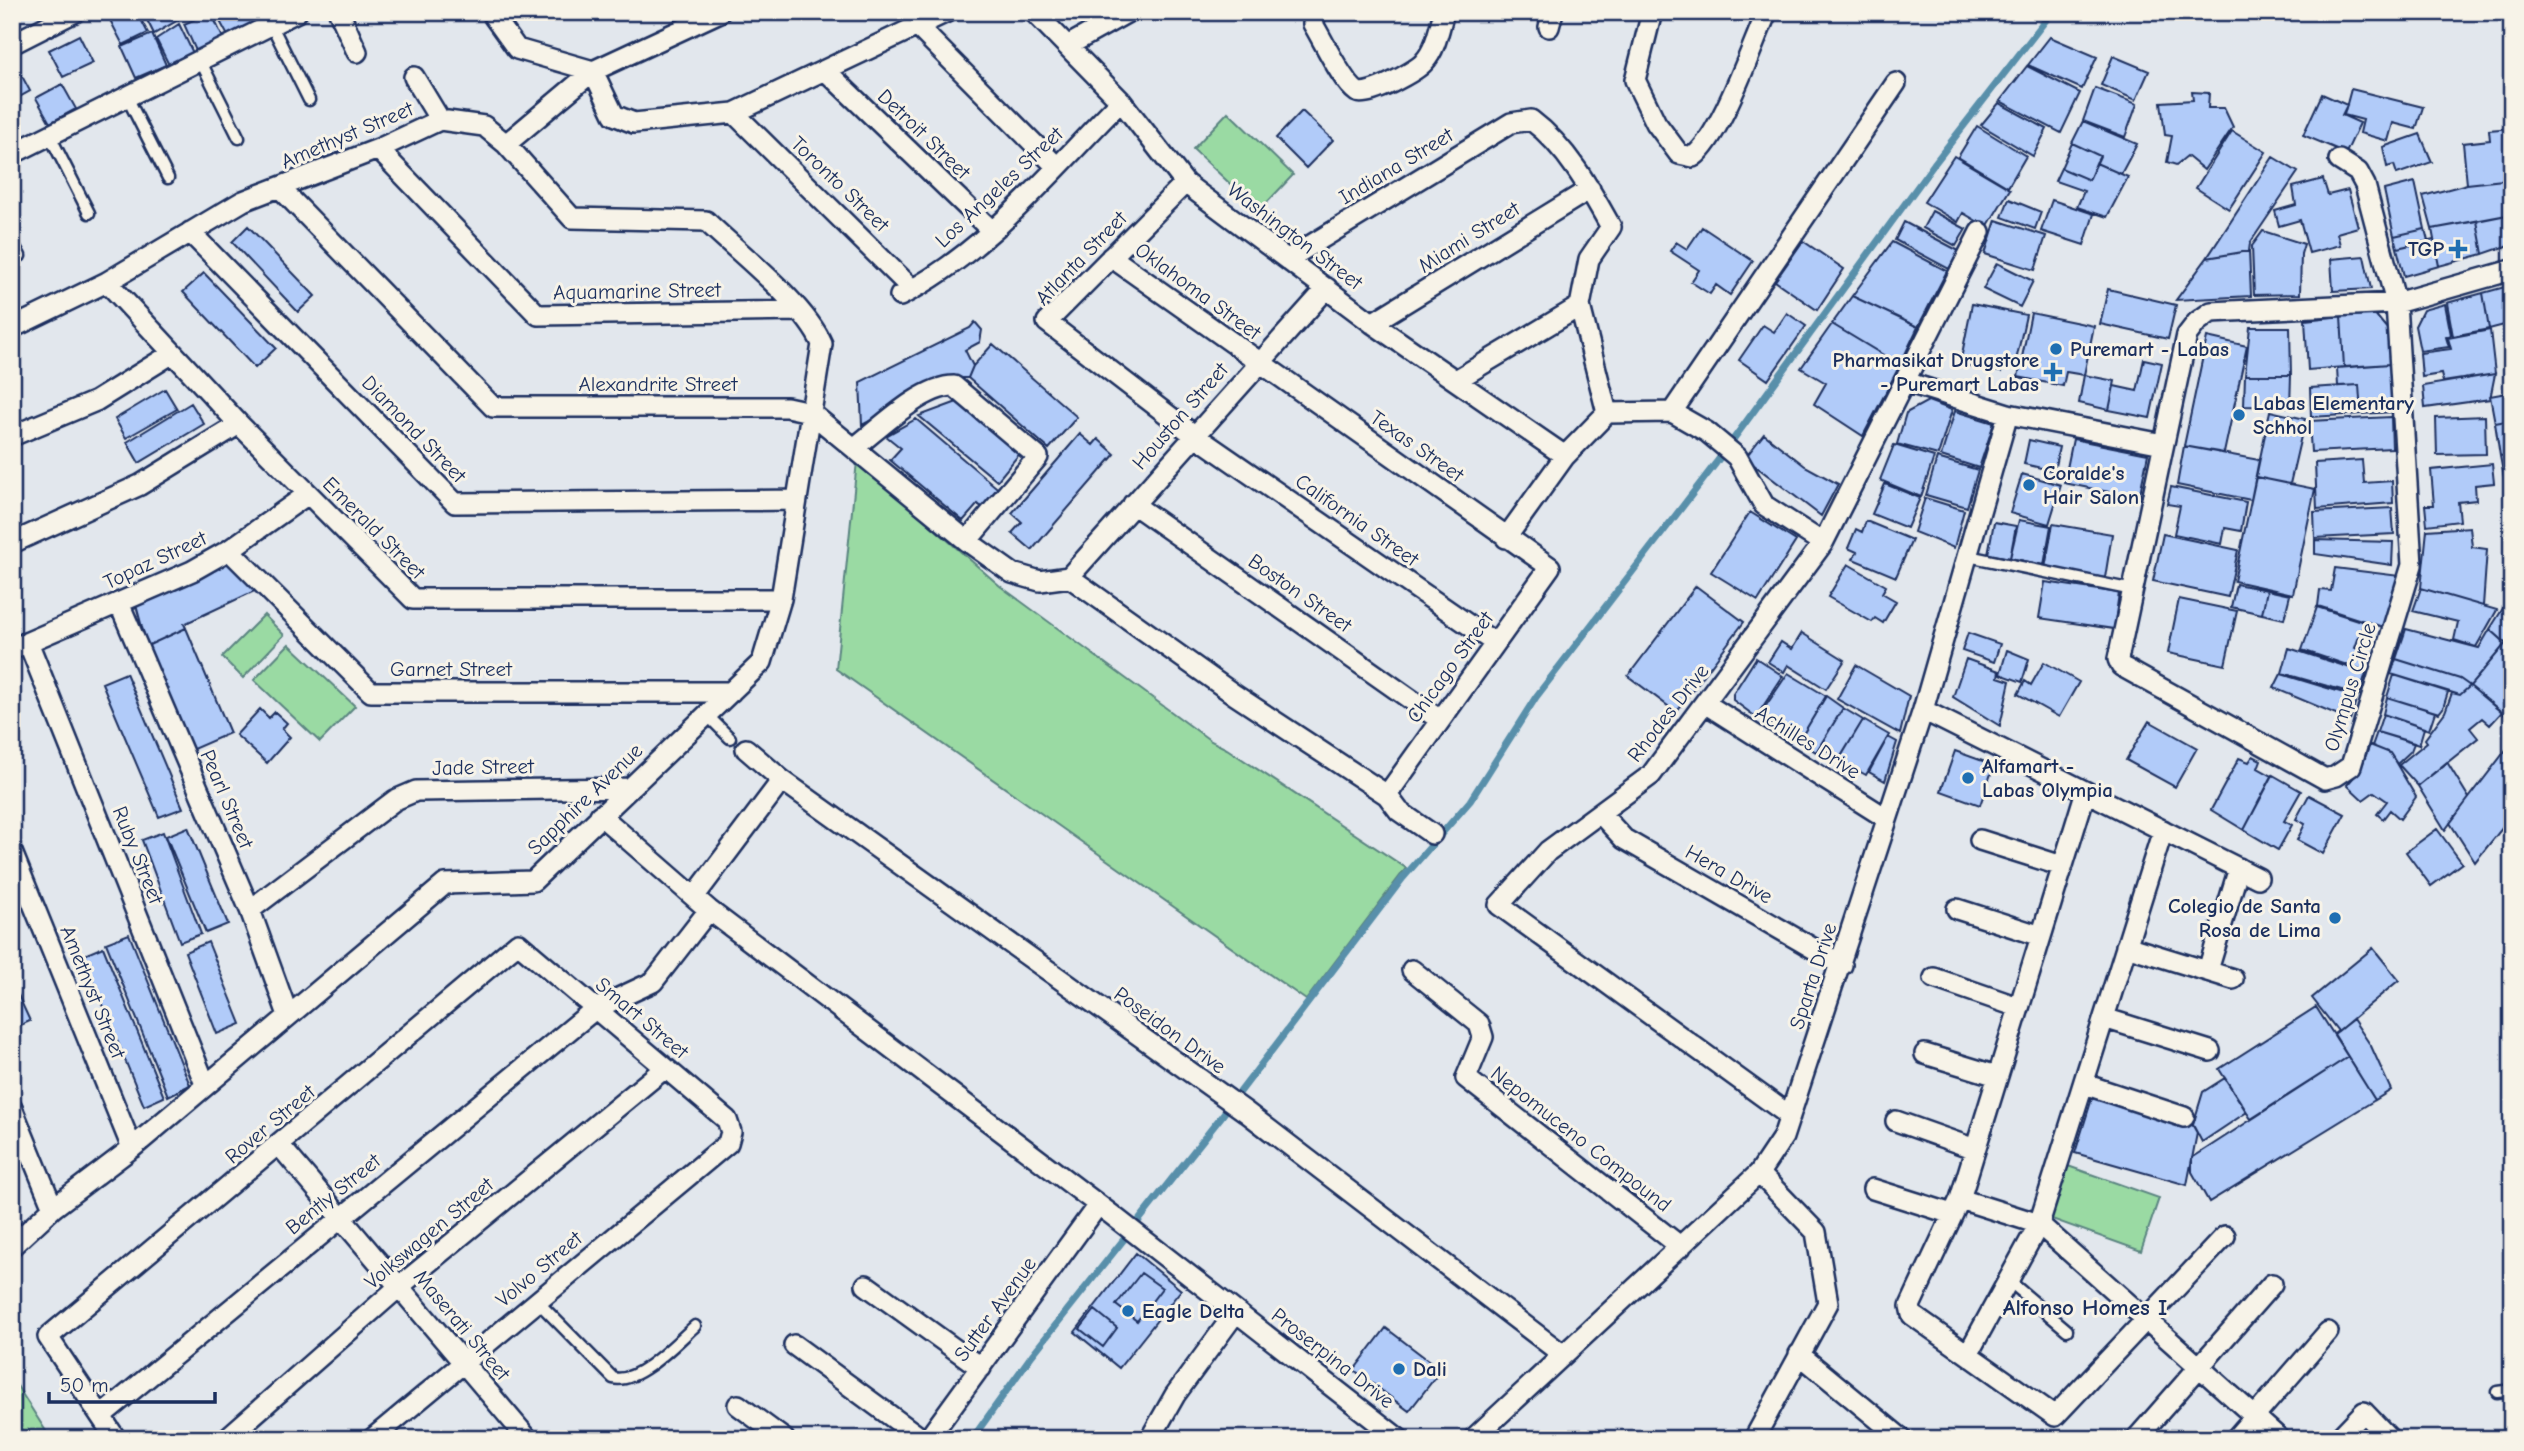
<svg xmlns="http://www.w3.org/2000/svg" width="2524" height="1451" font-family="'Comic Neue',sans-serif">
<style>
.green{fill:#9adaa3;stroke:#5a8480;stroke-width:2}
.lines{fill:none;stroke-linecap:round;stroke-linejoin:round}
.stream{stroke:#588faa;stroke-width:7}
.building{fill:#b1cbf9;stroke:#1b2f5e;stroke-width:2}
.service-casing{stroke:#1b2f5e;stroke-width:15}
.minor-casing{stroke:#1b2f5e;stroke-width:24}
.service{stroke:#f7f3e8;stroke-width:10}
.minor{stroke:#f7f3e8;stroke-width:19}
.poi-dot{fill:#1f6fb2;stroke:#f7f3e8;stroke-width:2.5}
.labels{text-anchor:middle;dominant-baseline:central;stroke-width:6;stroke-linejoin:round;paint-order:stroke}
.street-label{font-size:21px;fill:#1b2f5e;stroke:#f7f3e8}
.poi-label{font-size:21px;font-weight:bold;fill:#1b2f5e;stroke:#f7f3e8;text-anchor:start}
.neighbourhood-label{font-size:23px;font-weight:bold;fill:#1b2f5e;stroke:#f7f3e8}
</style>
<rect width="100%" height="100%" fill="#e2e7ed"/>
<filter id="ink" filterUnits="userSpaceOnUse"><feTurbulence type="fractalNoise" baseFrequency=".0143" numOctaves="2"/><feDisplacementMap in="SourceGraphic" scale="14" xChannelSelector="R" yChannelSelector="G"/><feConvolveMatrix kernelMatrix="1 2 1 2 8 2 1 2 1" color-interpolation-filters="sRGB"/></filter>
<g filter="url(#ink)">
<path class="green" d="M1228,112l65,63 -34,36 -66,-62z
M857,461l143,125 211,155 16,8 179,119 -100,132 -470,-331z
M264,615l20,20 -41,43 -21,-21z
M289,644l66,62 -35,36 -66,-62z
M2068,1166l91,32 -18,53 -92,-33z
M12,1378l39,61h-39z"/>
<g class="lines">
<path class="stream" d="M972,1439l60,-84 189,-238 182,-239 67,-77 66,-104 180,-234 218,-299 118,-152"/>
</g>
<path class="building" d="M126,12h11l11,21 -25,12 -13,-25z
M143,12h31l4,8 -24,14z
M211,12l12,26 -27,13 -12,-27z
M215,12h45l2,5 -34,19z
M179,24l14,29 -24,12 -13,-26z
M152,34l14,31 -30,13 -14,-31z
M79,35l14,28 -30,14 -14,-27z
M2050,37l47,20 -15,32 -54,-24z
M2113,56l36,15 -13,29 -35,-15z
M16,65l14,26 -18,10v-34z
M2027,66l53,27 -19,40 -61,-32z
M62,84l14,25 -26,14 -14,-25z
M2095,88l42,16 -12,33 -42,-16z
M2351,89l72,18 -7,22 -23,-6 -5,18 -28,-8 3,-13 -19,-5z
M2192,92l17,1 -1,15h16l9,19 -29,43 -17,-14 -11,9 -9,-3 5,-26 -7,-1 -4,-33 32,-2z
M2322,94l25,11 -5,10 18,8 -14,30 -43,-18z
M1999,103l48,26 -14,27 -52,-31z
M1302,111l31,29 -27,28 -30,-30z
M2083,121l54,23 -16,30 -25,-11 4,-7 -28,-13z
M1977,126l49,30 -18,31 -50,-30z
M2512,128v51l-45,5 -4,-41 27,-3 -1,-10z
M2232,131l34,21 -37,57 -33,-21z
M2420,134l12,28 -35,12 -3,-9 -7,2 -4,-20z
M2072,143l28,13 -11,24 -28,-12z
M1954,156l56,33 -23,38 -24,-14 -5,9 -34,-20z
M2273,157l25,15 -48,71 -1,8 -42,7z
M2096,163l32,14 -21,40 -30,-10 7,-16 -29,-10 6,-13 28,12z
M2323,179l5,16 20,-5 10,37 -21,6 3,12 -31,8 -9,-33 -21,6 -4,-15 21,-6 -3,-18z
M2512,179v35l-80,15 -9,-33 44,-12z
M2415,182l10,47 -31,7 -10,-46z
M2009,199l32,13 -6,17 -33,-12z
M2052,200l42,14 -10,31 -43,-14z
M1932,211l34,18 -10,17 -33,-18z
M2512,214v30l-29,10 -6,-33z
M1996,220l50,16 -11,34 -50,-16z
M2477,221l6,33 -44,12 -7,-37z
M1904,222l55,29 -10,18 -54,-29z
M248,226l67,70 -17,16 -66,-70z
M1702,227l51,34 -23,34 -14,-10 -6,9 -19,-12 8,-12 -29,-19 6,-9 11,7z
M2425,229l3,12 -31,7 -3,-12z
M2263,231l41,13 -3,10 -1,40 -46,1 -2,-49z
M2434,240l5,26 -35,10 -7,-28z
M1803,241l41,28 -27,41 -42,-29z
M1892,242l55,29 -29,56 -66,-31z
M2249,251l2,45 -75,4 31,-42z
M2364,256l7,33 -38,2 -2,-32z
M1997,263l36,18 -13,26 -37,-18z
M204,273l72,75 -21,20 -72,-76z
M2512,285v38l-23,6 -6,-36z
M2108,289l68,16 -8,34 -68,-15z
M2483,293l6,36 -36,7 -6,-33z
M1852,296l66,31 -18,38 -68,-41z
M1972,304l54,11 -10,46 -12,-2 -3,13 -41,-8z
M2445,304l6,31 -5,2 3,10 -29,4 -5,-25 8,-16z
M1787,313l19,13 -38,54 -29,-20 24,-35 11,7z
M2031,313l63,13 -10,49 -18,-3 -3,14 -45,-9z
M2374,313l14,17 2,34 -46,3 -3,-51z
M2341,316l3,51 -36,3 -3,-50z
M975,322l7,8 -2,12 -15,8 8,16 -5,12h-15l-91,47 -2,-43 110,-54z
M1832,324l68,41 -37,71 -49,-32 12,-21 -25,-15z
M2250,327h40l1,48h-46z
M2490,330l5,44 -52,8 -2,-8 -19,3 -2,-24 31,-4 -3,-11z
M2207,337l40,9 -23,107 -40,-7z
M993,344l84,73 -28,32 -81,-71 5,-12z
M2144,359l18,4 -12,55 -41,-8 5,-24 23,5z
M2390,364l3,48 -32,2 -2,-29 -21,1 -1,-18z
M2495,374l-5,25 -65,9 -2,-22z
M2084,375l31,6 -6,29 -30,-7z
M2245,375h46l-1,32 -46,-1z
M2359,385l2,29 -50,3 -1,-29z
M165,389l12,20 -51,29 -11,-19z
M2512,392v28l-17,3 -5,-27z
M960,401l61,51 -24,29 -78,-65z
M1928,401l24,9 -14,45 -41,-11 9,-31z
M191,403l13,21 -65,39 -12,-21z
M1955,411l39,12 -15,45 -38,-12z
M2270,411l35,8 -15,65 -34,-7z
M2485,416l1,38 -49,1 -1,-37z
M2391,417l1,31 -81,4 -2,-31z
M916,419l86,73 -16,19 -8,-7 -15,17 -73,-61 11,-12 -15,-12z
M2512,420v34l-12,2 -5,-33z
M1080,434l13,11 5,-6 17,15 -83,96 -20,-17 10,-11 -10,-9z
M1764,434l41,32 33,18 -17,32 -76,-58z
M2073,439l75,15 -9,44 -75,-15z
M2029,440l30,7 -5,24 -30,-7z
M1894,445l40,12 -13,40 -41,-17z
M2184,446l75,14 -8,40 -74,-15z
M2512,454v21l-8,2 -4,-21z
M1937,458l41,12 -11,37 -41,-12z
M2362,460l2,23 28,-2 1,22 -76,6 -2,-46z
M2492,464l2,19 -19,2 1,15 -18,2 2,19 -33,4 -2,-20h9l-3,-35z
M2022,474l39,11 -12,39 -39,-11z
M2512,475v24l-4,1 -4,-23z
M2256,477l59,12 -22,105 -59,-13z
M1885,484l35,14 -13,30 -35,-14z
M2171,487l75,15 -5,29 -16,-3 -3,16 -48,-10 6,-28 -13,-2z
M1925,498l39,12 -10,38 -40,-16z
M2392,508l2,26 -79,4 -1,-26z
M1750,512l46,29 -38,60 -47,-29z
M2019,520l32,6 -7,39 -34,-7z
M1866,521l46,19 -16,37 -43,-18 4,-7 -9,-4 8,-19 6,3z
M1994,522l22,4 -6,32 -22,-4z
M2053,524l59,10 -7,44 -60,-10z
M2470,527l2,20 15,2 -4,57 -62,-18 6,-58z
M2163,534l75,16 -10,47 -75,-16z
M2315,540l78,2 -1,23 -77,-11z
M231,560l28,29 -75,35 2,4 -39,18 -11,-41z
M1848,564l38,22 -4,7 14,8 -13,22 -8,-5 -3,4 -44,-25z
M2335,568l65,8 -14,52 -68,-22 2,-16 11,1z
M2045,582l74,11 -5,36 -75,-11z
M2236,584l31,6 -5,24 -31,-7z
M1696,586l48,36 -68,90 -48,-36z
M2421,588l76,22 -21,37 -22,-7 4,-18 -45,-11z
M2267,590l23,5 -6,24 -22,-5z
M2512,594v55l-22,-20z
M2179,599l58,12 -12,54 -57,-12z
M2317,607l47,15 -9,26 16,6 -6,17 -63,-21z
M186,628l44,105 -39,17 -44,-104z
M2406,629l73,19 11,-19 16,14 -36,43 -10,-7 -64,-20z
M1802,633l43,27 -19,29 -38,-24 -4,7 -16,-10 13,-20 11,7z
M1968,633l32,11 -6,18 -32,-11z
M2506,643l6,6v65l-4,4 -38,-32z
M2289,648l77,25 -7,22 -77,-22z
M2007,650l22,9 -7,23 -22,-8z
M1756,658l27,18 -27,41 -23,-17v-6z
M1966,659l33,12 -1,6 12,4 -10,45 -47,-29z
M2396,659l64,20 10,7 -10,9 -69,-21z
M2044,662l35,20 -20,35 -41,-23 7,-13 6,4z
M1856,665l53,31 -9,38 -63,-35z
M126,673l57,135 -24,9 -57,-134z
M1788,673l38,23 -27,45 -40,-25z
M2281,674l76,23 -7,23 -76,-32z
M2394,675l54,17 -5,16 -4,5 -52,-16z
M2470,686l32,26 -12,13 -8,-7 -12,10 8,10 -60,48 -19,-21 28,-23 -2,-3 20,-27 7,-19 8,2z
M1826,696l17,12 -27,44 -17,-11z
M2387,697l48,15 -6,18 -46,-16z
M1843,708l20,12 -23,38 -20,-12z
M260,709l9,9 6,-6 12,11 -5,6 8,8 -23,26 -31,-28z
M2383,714l41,14 -5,17 -42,-13z
M1863,720l26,15 -23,40 -27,-15z
M2149,721l48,27 -22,39 -49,-27z
M2377,732l37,11 -3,8 -14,13 -7,-11 -18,-7z
M1888,737l9,5 -12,39 -16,-9z
M2512,742v74l-37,46 -25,-39z
M2370,745l20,8 26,44 -16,22 -10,-9 -7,9 -6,-5 10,-13 -13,-9 -11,8 -16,-15 13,-15z
M1955,751l39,14 -14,40 -39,-14z
M2253,756l8,4 -3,8 14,8 -28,54 -33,-20 28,-52 10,4z
M2447,762l22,36 -24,32 -27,-44z
M2273,775l28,16 -17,30 8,4 -14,25 -34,-20z
M2309,795l36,19 -22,40 -26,-14 8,-16 -9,-5z
M188,827l40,97 -22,9 -40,-97z
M2437,829l25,34 -31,23 -25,-34z
M163,832l38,102 -21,8 -38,-102z
M129,934l61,151 -22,11 -62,-153z
M208,942l33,82 -24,10 -32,-82z
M103,947l61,150 -20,9 -62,-150z
M2373,948l26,32 -61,51 -26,-33z
M12,982l18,39 -18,8z
M2316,1007l32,50 -97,62 -32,-50z
M2353,1019l18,27 20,44 -16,10 -41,-66z
M2348,1057l27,43 -166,102 -17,-30v-14z
M2225,1078l22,34 -45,30 -9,-17 10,-33z
M2094,1092l98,32 5,9 -10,52 -112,-32z
M1136,1253l45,37 -62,78 -44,-36z
M1141,1273l21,15 -25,33 -21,-16z
M1095,1310l22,18 -14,19 -23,-18z
M1386,1328l55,42 -32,41 -55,-41z"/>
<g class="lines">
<defs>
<path id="service" d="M271,24l38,76
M200,60l39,78
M127,97l41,81
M50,136l39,77
M12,242l8,14
M1968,556l165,34
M707,715l23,23
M2008,1280l59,50
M537,1301l76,77c24,7 64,-36 82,-52
M2497,1392l15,-2"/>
<path id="minor" d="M339,12l18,40
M505,12l-11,5 23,32 76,22 21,44 20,8 100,-10 213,-101
M1034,12l87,89 64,82 187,140 193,133
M1317,12l-4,12c10,16 29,58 44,68 10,6 60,-21 67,-30 12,-13 15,-33 20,-50
M1652,12l-17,68 21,43 23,31 14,3c28,-21 58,-109 74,-145
M917,26l139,140
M1549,27l4,-15
M12,44l63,-32
M1069,45l59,-33
M825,70l167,161
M414,77l26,43
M734,113l178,176
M506,144l87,-73 127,-59
M378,149l160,166 262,-4
M12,154l285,-142
M2339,160l19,12 7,13 31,118 16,262 -61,201 -15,10 -11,3 -204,-113 -3,-7 69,-324 10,-13 14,-10 185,-9 116,-33
M1185,183l-138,139 147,113 301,208
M280,188l213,219h294l23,5 157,129 45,32 28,8 29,-4
M190,232l265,271 342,-3
M1111,257l439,310 -163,228
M1288,259l223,-136 20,-3c36,27 59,69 80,107l-22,32 -9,47 27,107
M107,282l132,142 174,175h368
M900,296c87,-44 153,-127 221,-195
M1372,323l218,-134
M12,328l95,-46 136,-81 135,-52 62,-29 44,6 22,18 66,74 134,3c34,33 98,82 116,123l-41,255 -19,63 -229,219 -88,3 -313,264 -79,60 -41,38
M1456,380l124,-74
M1906,382l102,32 155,30
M1672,412l224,-329
M12,436l84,-35 77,-48
M854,448c26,-20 68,-62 100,-62l84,71 -71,84
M1133,504l307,216
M1506,538l59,-82 42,-43 65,-1 35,20 30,25 27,48 59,38
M12,543l128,-58 99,-61
M229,550l142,142h360
M1069,577l166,118 152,100 12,16 33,23
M1069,577l258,-289
M119,603l131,307 38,105
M28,642l177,442
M12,649l180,-78 37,-21 79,-56
M1706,704l180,114
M1923,710l335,168
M746,749l36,31 464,332 316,242
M2085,794l-125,405 -50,107 2,9 143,101 170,-180
M1600,813l24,26 218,126
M600,815l109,95 403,305 287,224
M1980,840l82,26
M12,852l120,296
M694,897l88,-117
M1957,909l84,27
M250,910l145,-110 21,-9 214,-3
M2126,946l107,33
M1412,970l67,54 4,13 -17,41 215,169
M2208,970l31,-102
M1934,978l84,29
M2104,1018l106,33
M1925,1054l72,22
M2084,1084l100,33
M12,1108l41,100
M1790,1116l-291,-211 49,-54 103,-76 172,-232 157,-311
M1896,1121l79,28
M280,1146l248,293
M1873,1189l79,25
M1960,1199l79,25 241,215
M866,1285l115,83
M794,1345l128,94
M1799,1354l103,85
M1968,1354l71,-130 124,-394
M738,1405l46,34
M101,1416l494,-407 58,-27 56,-72
M116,1439l-68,-102 470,-394 209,177 4,12 -3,11 -356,296
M226,1439l174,-153 265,-218
M928,1439l170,-234
M1150,1439l25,-44 61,-83
M1473,1439l286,-266 24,-36 140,-427 85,-296
M1754,1439l74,-136 -12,-71 -57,-59
M2136,1439l136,-155
M2235,1439l93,-107
M2338,1439l26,-27 26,27"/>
</defs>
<use href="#service" class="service-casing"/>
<use href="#minor" class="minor-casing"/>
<use href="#service" class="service"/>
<use href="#minor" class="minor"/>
</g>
</g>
<g class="poi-dot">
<path d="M2454.5 238.5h7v7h7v7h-7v7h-7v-7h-7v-7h7z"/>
<circle cx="2056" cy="349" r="7"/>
<path d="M2049.5 361.5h7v7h7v7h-7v7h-7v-7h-7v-7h7z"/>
<circle cx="2239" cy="415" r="7"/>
<circle cx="2029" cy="485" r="7"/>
<circle cx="1968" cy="778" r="7"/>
<circle cx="2335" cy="918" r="7"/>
<circle cx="1128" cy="1311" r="7"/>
<circle cx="1399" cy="1369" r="7"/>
</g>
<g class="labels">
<g class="street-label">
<text transform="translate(924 134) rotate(44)">Detroit Street</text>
<text transform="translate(347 135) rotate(-23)">Amethyst Street</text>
<text transform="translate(1396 166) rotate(-31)">Indiana Street</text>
<text transform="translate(840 184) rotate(44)">Toronto Street</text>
<text transform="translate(999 187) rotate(-43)">Los Angeles Street</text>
<text transform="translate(1295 236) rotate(37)">Washington Street</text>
<text transform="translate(1469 237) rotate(-32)">Miami Street</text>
<text transform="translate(1081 258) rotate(-46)">Atlanta Street</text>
<text transform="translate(637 291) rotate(-1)">Aquamarine Street</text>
<text transform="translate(1198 291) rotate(36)">Oklahoma Street</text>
<text x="658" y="384">Alexandrite Street</text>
<text transform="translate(1180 416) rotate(-49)">Houston Street</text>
<text transform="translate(414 429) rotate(46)">Diamond Street</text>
<text transform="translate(1417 446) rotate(35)">Texas Street</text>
<text transform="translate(1357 520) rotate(35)">California Street</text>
<text transform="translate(374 528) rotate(45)">Emerald Street</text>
<text transform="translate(155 560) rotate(-25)">Topaz Street</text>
<text transform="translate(1300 593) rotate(35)">Boston Street</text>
<text transform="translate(1450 667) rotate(-54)">Chicago Street</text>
<text x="451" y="669">Garnet Street</text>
<text transform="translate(2350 687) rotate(-73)">Olympus Circle</text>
<text transform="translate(1668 713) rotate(-52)">Rhodes Drive</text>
<text transform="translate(1808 742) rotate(32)">Achilles Drive</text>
<text transform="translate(483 767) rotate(-1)">Jade Street</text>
<text transform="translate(227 799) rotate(67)">Pearl Street</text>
<text transform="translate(585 799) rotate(-44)">Sapphire Avenue</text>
<text transform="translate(138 855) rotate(68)">Ruby Street</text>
<text transform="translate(1729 874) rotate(30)">Hera Drive</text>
<text transform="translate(1813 976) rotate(-72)">Sparta Drive</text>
<text transform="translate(93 992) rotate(68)">Amethyst Street</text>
<text transform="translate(642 1018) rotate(40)">Smart Street</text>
<text transform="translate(1170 1030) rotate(36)">Poseidon Drive</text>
<text transform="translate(270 1124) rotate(-40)">Rover Street</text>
<text transform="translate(1581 1139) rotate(38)">Nepomuceno Compound</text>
<text transform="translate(333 1194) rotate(-39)">Bently Street</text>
<text transform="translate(429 1233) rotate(-40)">Volkswagen Street</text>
<text transform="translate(539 1269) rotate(-40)">Volvo Street</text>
<text transform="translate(995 1309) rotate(-54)">Sutter Avenue</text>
<text transform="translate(462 1325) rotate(50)">Maserati Street</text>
<text transform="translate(1333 1358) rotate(38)">Proserpina Drive</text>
</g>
<g class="poi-label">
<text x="2444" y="249" text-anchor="end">TGP</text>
<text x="2070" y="349">Puremart - Labas</text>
<text x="2039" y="360" text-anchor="end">Pharmasikat Drugstore<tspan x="2039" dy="24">- Puremart Labas</tspan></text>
<text x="2253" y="403">Labas Elementary<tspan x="2253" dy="24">Schhol</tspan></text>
<text x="2043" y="473">Coralde's<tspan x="2043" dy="24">Hair Salon</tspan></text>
<text x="1982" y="766">Alfamart -<tspan x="1982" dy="24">Labas Olympia</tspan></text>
<text x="2321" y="906" text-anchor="end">Colegio de Santa<tspan x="2321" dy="24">Rosa de Lima</tspan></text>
<text x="1142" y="1311">Eagle Delta</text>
<text x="1413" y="1369">Dali</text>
</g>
<g class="neighbourhood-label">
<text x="2085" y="1307">Alfonso Homes I</text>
</g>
</g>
<rect width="2524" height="1451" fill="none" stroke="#f7f3e8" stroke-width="42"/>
<rect x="21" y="21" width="2482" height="1409" fill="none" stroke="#1b2f5e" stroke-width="2.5" filter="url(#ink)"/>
<path d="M49 1392v10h166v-10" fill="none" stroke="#1b2f5e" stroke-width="3.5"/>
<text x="60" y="1392" font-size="21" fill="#1b2f5e" stroke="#f7f3e8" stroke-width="5" paint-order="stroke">50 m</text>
</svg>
